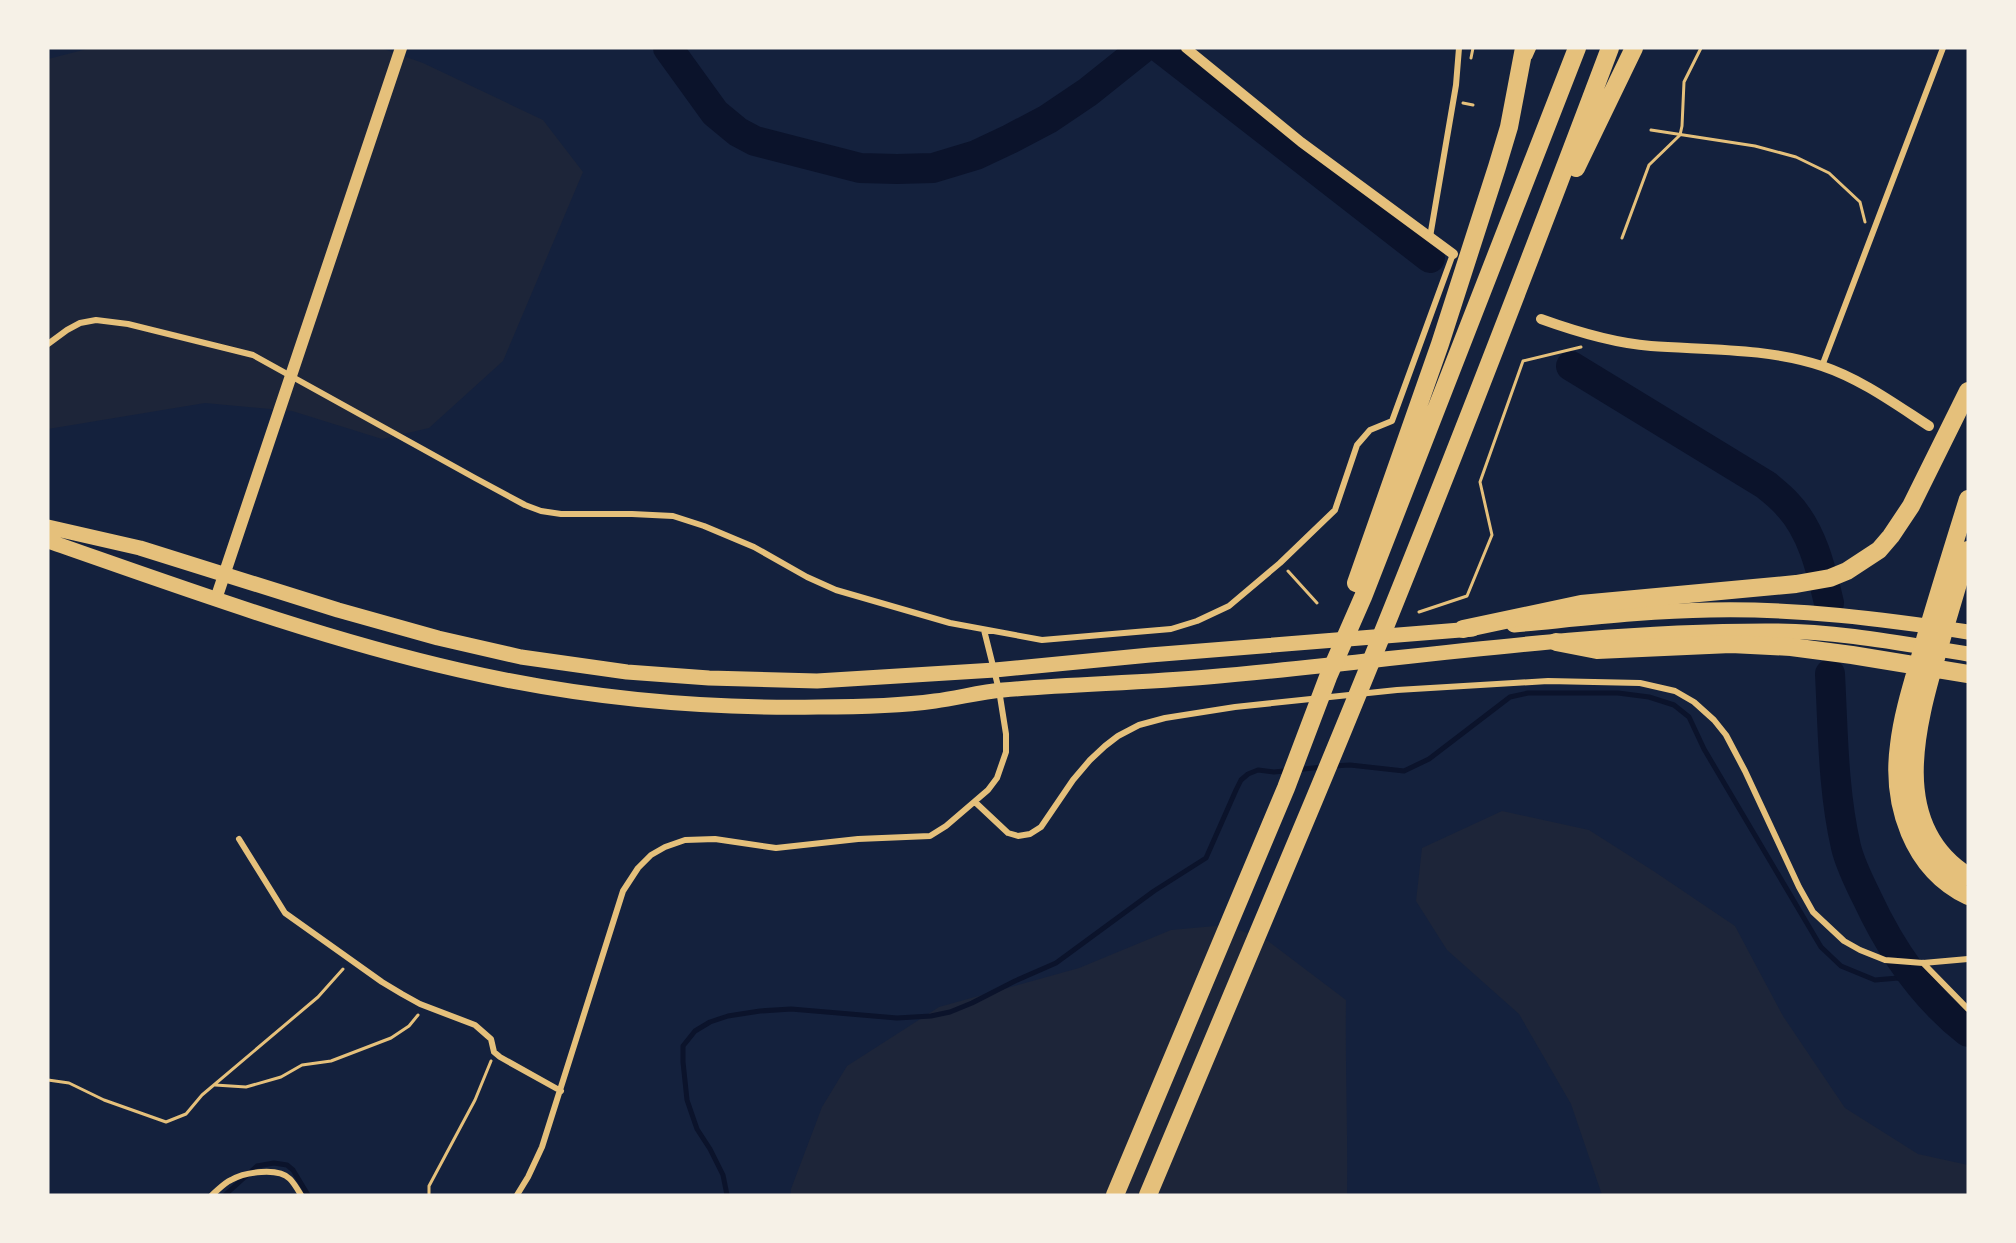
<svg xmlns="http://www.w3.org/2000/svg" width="2016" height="1243" font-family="'Work Sans',sans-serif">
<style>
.green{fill:#1d2539}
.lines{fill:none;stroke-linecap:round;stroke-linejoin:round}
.stream{stroke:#0b132b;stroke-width:5}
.river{stroke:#0b132b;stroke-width:30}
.path{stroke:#e5c07b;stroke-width:3}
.service{stroke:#e5c07b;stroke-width:4.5}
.minor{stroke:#e5c07b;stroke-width:6}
.tertiary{stroke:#e5c07b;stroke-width:10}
.secondary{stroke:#e5c07b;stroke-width:12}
.primary{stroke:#e5c07b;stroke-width:15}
.motorway{stroke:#e5c07b;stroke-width:18}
</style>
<rect width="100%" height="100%" fill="#14213d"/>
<path class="green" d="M91,48h290l42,15 120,57 40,52 -80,189 -74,67 -47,11 -90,-28 -87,-8 -157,26v-370z
M1502,811l87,19 66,42 80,54 48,90 62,92 73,46 50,11v30h-366l-31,-91 -52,-90 -72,-64 -31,-49 6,-53z
M1226,925l42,16 78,59c-1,65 2,130 1,195h-556v-6l31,-82 25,-41 92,-59 140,-39 92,-38z"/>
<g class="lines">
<path class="stream" d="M1332,766l18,-1 54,6 25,-12 81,-62 18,-4h90l31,4 25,8 15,12 15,32 117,198 20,19 34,14 23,-2 23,9
M225,1195l32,-29 17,-3 13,2 6,5 15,25
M727,1195l-4,-20 -13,-26 -13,-20 -10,-29 -4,-38v-16l12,-15 15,-9 18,-6 32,-5 31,-2 106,9 34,-2 19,-4 22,-9 43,-22 41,-18 98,-72 52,-33 30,-68 5,-10 7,-6 10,-4 16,2 49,-5"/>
<path class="river" d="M668,48l47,65 23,19 17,9 105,27 37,1 36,-1 43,-13 34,-16 38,-20 40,-27 55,-44
M1160,48l270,210
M1571,366l195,119c7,6 15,12 21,19 25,26 34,65 42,99
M1830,674c3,57 3,117 16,173 4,17 13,35 21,51 24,52 55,98 101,134"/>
<path class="path" d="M1471,58l2,-10
M1463,103l10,2
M1651,130l104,16 41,11 33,16 31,29 5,20
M1622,238l27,-73 31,-30 2,-9 2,-44 17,-34
M1288,571l29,32
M1419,612l48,-16 25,-61 -12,-53 43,-121 58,-14
M48,1080l21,3 35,17 62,22 20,-8 16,-19 116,-98 25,-28
M215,1085l31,2 35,-10 21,-12 29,-4 60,-23 18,-12 9,-11
M429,1195v-9l46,-86 16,-39"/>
<path class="service" d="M1530,57l4,-9"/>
<path class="minor" d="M1430,237l26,-152 3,-37
M48,344l19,-14 13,-7 16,-3 32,4 125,31 222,123 50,27 16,6 20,3h71l41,2 31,10 50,21 53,30 29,13 114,33 92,17 129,-11 26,-8 32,-15 51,-43 55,-53 22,-65 13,-15 22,-9 61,-167
M1822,366l121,-318
M975,802l33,31 10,3 12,-2 11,-7 32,-47 17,-20 15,-14 13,-10 21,-11 26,-7 70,-11 162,-17 151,-9 92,2 35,8 19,11 20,18 12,15 19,36 54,116 14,25 31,29 16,9 25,10 38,3 45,-4
M239,839l46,74 97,69 20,12 18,10 55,21 16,14 3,13 6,5 61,34
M1923,963l45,46
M212,1195c6,-5 12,-12 19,-15 14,-8 47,-13 59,-1 4,4 8,11 11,16
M517,1195l11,-18 14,-30 81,-256 15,-23 13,-13 14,-8 20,-7 30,-1 61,9 82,-9 72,-3 16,-10 42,-36 9,-12 9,-26v-18l-7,-44 -15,-60"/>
<path class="tertiary" d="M1186,48l115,94 152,112
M1541,319c36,13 72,24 110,27 57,4 117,2 171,20 39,13 73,38 107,60"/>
<path class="secondary" d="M216,599l185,-551"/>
<path class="primary" d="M48,527l92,21 198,62 100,28 83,19 106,15 82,6 108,3 178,-11 155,-15 323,-26
M48,541c135,47 271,97 411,129 117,27 239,39 359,37 37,0 81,-1 117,-6 23,-3 45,-9 68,-11 68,-6 137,-7 205,-13 189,-16 376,-47 566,-46 65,0 130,13 194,23
M1514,625c65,-6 131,-14 196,-15 86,-2 173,9 258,22"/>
<path class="motorway" d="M1576,168l58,-120
M1968,499c-15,48 -30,96 -44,144 -9,33 -21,67 -25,102 -8,59 13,124 69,151
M1968,550c-10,34 -20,68 -30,101 -22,75 -50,175 30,225
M1356,583l84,-239 57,-177 12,-40 15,-79
M1463,629l118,-25 215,-20 34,-6 17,-7 32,-21 12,-14 20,-30 57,-115
M1556,642l41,8 134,-6 60,3 61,8 116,19
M1115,1195l171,-407 42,-111 35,-80 214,-549
M1148,1195c55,-132 111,-263 166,-395 104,-249 201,-500 296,-752"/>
</g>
<rect width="2016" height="1243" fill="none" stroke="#f6f1e7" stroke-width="99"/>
</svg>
